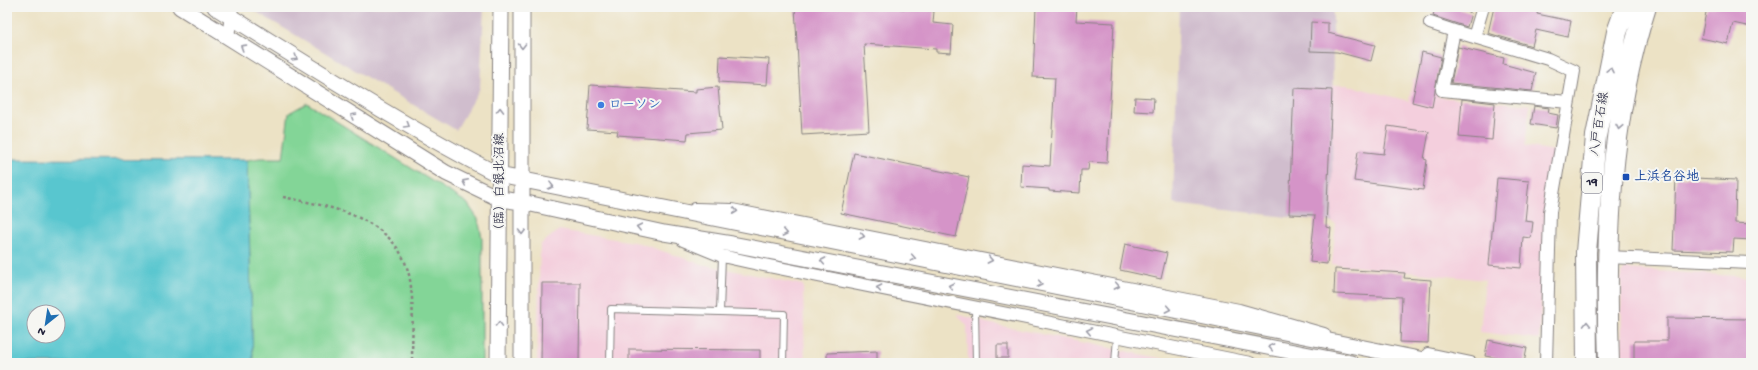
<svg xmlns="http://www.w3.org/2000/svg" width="1758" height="370" font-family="'Gochi Hand','Klee One',sans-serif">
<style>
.built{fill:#f4cfdd}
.industrial{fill:#d0bdcd}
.green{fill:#83d597;stroke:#527c69}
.water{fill:#59c6cf;stroke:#3e7485;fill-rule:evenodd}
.building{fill:#d594c8}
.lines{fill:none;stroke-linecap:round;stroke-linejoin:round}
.service-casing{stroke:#878280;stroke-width:8}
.minor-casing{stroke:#878280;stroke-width:14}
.tertiary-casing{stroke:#878280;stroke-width:17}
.primary-casing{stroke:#878280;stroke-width:22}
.path{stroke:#878280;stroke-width:2.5;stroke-dasharray:3 3;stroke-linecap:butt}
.service{stroke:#fff;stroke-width:6}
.minor{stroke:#fff;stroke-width:12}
.tertiary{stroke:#fff;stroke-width:15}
.primary{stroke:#fff;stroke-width:20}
.oneway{stroke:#9c9ca7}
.shop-dot{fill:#3f7fe0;stroke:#f6f6f2;stroke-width:1.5}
.transit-dot{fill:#1a4fb4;stroke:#f6f6f2;stroke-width:1.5}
.labels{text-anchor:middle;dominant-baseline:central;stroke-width:4;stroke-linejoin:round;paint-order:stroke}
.shield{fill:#f6f6f2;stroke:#626272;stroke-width:1}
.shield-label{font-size:12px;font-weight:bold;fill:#22223b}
.shop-label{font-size:13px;font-weight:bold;fill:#366cbe;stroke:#f6f6f2;text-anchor:start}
.street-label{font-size:13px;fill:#22223b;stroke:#f6f6f2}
.transit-label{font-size:13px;font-weight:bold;fill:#164399;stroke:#f6f6f2;text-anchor:start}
</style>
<rect width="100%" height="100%" fill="#f6f6f2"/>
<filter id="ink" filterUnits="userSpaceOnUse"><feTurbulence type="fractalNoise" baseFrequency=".025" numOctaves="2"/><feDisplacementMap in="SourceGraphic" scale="8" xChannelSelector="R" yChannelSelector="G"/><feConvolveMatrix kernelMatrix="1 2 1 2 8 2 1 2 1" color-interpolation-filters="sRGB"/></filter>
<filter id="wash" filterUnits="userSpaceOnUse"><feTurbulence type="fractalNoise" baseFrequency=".012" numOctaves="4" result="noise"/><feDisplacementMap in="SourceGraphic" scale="16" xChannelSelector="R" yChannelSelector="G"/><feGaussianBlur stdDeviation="0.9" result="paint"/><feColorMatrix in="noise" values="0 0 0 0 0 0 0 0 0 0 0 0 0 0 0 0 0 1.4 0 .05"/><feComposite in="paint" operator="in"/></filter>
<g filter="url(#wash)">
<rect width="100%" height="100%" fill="#ece2c5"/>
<path class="built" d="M1413,78l26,7 -1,12 92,8 -5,41 31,5 -9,60 -8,128 -59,-7 5,-52 -153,-16 4,-40 -4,-2v-137h15l62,16z
M559,230l80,13 62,21 102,21 2,78h-268l3,-118z
M1625,269l126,8v86h-129l-1,-89z
M957,314l30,9 197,40h-216l-1,-37z"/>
<path class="industrial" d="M248,7h236l-4,81 -24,42z
M1179,7h154l-1,215 -159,-18z"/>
<path class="green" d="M307,103l160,100 11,16 4,19v125h-229l-6,-203 13,-2h23l6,-45z"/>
<path class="water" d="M7,159l240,1 6,203h-246zM34,312h24v24h-24z"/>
<g id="blocks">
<path class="building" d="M795,7h82l57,4 -1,12 20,2 -2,28 -15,-1v-3l-72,-5 5,87 -67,4z
M1036,7h41l-1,14 38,2 -7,140 -18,-1 -1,8h-7l-1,23 -31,-2v-2l-28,-2 1,-23 28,2 5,-88 -22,-1z
M1435,7h17l19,6 -4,14 -34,-11z
M1494,7h44l-1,7 34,7 -3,16 -32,-7 -4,16 -44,-13z
M1707,7h44v20l-18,-4 -5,21 -27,-6z
M1311,22l17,1v10l47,12 -4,16 -34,-9 -27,-1z
M1458,47l46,11 -1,6 33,9 -4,18 -81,-8z
M1422,52l19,5 -9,50 -20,-5z
M720,56l49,3 -2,26 -48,-3z
M590,85l106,7v-3l22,-2 4,43 -34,3 -1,7 -70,-5 1,-4 -31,-2z
M1294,88l38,2 -6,137 5,1 -4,36 -17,-2 5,-47 -26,-1z
M1135,97l19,1 -1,14 -19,-1z
M1462,99l33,4 -3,37 -33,-3z
M1534,106l15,2 -1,5 10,2 -2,13 -25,-4z
M1388,126l41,6 -5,27 3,1 -4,30 -69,-9 4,-30 26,3z
M854,153l115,24 -13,60 -115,-24z
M1676,177l60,3 -1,43 16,1v16l-17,-1 -1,13 -60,-2z
M1497,178l32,3 -4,40 8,1 -2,16 -8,-1 -2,31 -32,-3z
M1125,244l42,9 -6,26 -41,-9z
M1335,269l70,4 -1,5 27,2 -3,63 -28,-1 2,-45 -68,-3z
M542,283h38l-1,80h-38z
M1667,318l84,1v44h-117v-22h33z
M1488,340l39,8 -3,15 -39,-7z
M997,345h11v13h-11z
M629,349l131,1v13h-131z
M877,351v12h-50v-10z"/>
</g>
</g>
<g filter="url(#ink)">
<use href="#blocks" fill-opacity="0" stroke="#878280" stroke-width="1"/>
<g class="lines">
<defs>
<path id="service" d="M975,308l1,55
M720,312l64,2 -1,49
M610,363l1,-54 109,3 2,-56
M1115,363l2,-26"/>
<path id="minor" d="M1430,23l24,8
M228,37l4,-30
M1474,37l9,-30
M695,209l37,1 507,100 85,24
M683,240l39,16 27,6 501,101
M1607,257l144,6
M1428,354l43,9
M1546,363l4,-151 24,-141 -26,-12 -94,-28 -12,59 126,12"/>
<path id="tertiary" d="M180,7l266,166 54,26 22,3 142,31 68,11 619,119
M215,7c94,58 186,118 284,168l940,188
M498,363l3,-356
M522,363v-356"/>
<path id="primary" d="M1587,363l-1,-111 10,-116 21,-104 9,-25
M1609,363c-4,-118 0,-243 37,-356"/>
</defs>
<use href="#service" class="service-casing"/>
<use href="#minor" class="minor-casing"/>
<use href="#tertiary" class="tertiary-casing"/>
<use href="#primary" class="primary-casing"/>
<path class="path" d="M283,197c54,11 121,22 128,90 3,25 1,51 1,76"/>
<use href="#service" class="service"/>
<use href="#minor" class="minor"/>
<use href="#tertiary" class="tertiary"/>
<use href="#primary" class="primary"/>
</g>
<defs><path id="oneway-chevron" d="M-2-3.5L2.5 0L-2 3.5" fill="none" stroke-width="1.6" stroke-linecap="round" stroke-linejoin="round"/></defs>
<g class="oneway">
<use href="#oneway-chevron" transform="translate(522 46) rotate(90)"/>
<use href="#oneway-chevron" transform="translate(243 47) rotate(-148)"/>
<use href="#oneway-chevron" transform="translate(295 58) rotate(32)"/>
<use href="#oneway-chevron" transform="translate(1610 70) rotate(-78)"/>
<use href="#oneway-chevron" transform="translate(500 110) rotate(-89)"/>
<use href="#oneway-chevron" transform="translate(353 116) rotate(-148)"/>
<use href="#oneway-chevron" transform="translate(407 125) rotate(31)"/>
<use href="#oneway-chevron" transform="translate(1619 127) rotate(101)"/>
<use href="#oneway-chevron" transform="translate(465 182) rotate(-154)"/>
<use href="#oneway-chevron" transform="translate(551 186) rotate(14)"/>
<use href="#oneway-chevron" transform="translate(735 211) rotate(8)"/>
<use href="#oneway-chevron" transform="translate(639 227) rotate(-167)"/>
<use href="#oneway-chevron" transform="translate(522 232) rotate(90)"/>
<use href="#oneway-chevron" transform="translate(785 233) rotate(11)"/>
<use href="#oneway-chevron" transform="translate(862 236) rotate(11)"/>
<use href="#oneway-chevron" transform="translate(913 258) rotate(11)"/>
<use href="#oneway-chevron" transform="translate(990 260) rotate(11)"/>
<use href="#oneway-chevron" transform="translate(823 261) rotate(-169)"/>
<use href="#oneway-chevron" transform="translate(1040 284) rotate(11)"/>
<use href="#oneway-chevron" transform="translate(951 286) rotate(-169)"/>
<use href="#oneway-chevron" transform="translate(1117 286) rotate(11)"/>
<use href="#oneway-chevron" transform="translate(879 288) rotate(-169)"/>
<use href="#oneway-chevron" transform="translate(1168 309) rotate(11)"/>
<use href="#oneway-chevron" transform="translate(499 324) rotate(-89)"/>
<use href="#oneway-chevron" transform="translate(1587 324) rotate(-91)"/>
<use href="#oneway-chevron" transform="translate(1089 331) rotate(-168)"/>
<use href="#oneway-chevron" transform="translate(1271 347) rotate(-169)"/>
</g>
</g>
<circle class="shop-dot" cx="601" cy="105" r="4"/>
<rect class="transit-dot" x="1622" y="173" width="8" height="8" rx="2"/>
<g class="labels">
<rect class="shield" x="1582" y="173" width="20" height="20" rx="3"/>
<g class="shield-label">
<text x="1592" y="183">19</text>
</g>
<g class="shop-label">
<text x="609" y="105">ローソン</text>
</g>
<g class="street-label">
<text transform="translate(1600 124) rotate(-81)">八戸百石線</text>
<text transform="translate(500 185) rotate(-90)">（臨）白銀北沼線</text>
</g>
<g class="transit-label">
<text x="1634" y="177">上浜名谷地</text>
</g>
</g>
<rect width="1758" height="370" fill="none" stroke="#f6f6f2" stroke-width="24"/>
<g transform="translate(46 324) rotate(210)"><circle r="19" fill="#f6f6f2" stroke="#a1a1a9"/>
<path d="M0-3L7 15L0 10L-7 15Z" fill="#1f6fb2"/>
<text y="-6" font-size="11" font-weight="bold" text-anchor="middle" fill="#22223b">N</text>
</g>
</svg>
